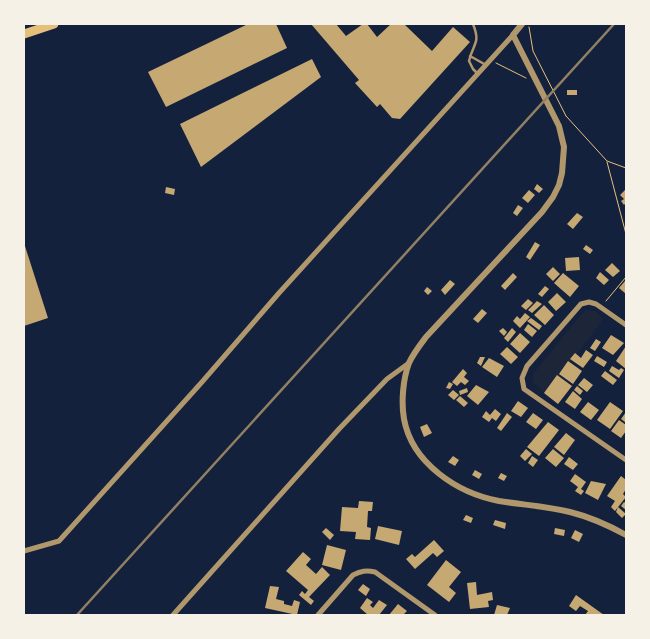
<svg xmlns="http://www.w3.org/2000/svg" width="650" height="639" font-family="'Work Sans',sans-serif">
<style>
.green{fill:#1d2539}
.building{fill:#c6a872}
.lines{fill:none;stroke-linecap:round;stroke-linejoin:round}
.path{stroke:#e5c07b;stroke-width:1}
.service{stroke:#b1986c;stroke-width:2.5}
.minor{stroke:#b1986c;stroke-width:5}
.tertiary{stroke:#b1986c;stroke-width:6}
.trunk{stroke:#e5c07b;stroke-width:9}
.rail{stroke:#918062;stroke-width:2.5}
</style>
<rect width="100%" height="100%" fill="#14213d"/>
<path class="green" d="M585,310l10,1 8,8 -56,76 -14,-13v-8z"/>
<path class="building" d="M248,24h28l11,24 -121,59 -18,-35z
M311,24h25l10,12 17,-12h4l10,13 14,-13h13l28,27 21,-24 17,15 -70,77 -8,-1 -12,-14 -3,3 -22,-24 4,-3z
M312,59l9,18 -120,90 -21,-43z
M567,90h10v5h-10z
M537,184l6,5 -4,4 -5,-4z
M166,187l9,2 -1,6 -9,-2z
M529,190l6,5 -7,8 -6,-5z
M625,190l1,2v11l-2,2 -3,-4 3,-2 -4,-4z
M518,205l5,3 -6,8 -4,-3z
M577,213l6,4 -10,12 -6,-5z
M535,242l5,3 -10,15 -4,-3z
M24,243l24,75 -24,8z
M586,245l7,5 -3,4 -7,-5z
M579,257l1,13 -14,1 -1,-13z
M612,263l8,8 -7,6 -8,-7z
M553,267l7,7 -7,7 -7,-7z
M600,272l9,8 -5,5 -8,-7z
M513,273l4,4 -12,13 -4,-4z
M563,273l16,13 -9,11 -16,-14z
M450,280l5,4 -10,11 -4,-5z
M625,281l1,1v12l-7,-6z
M545,286l4,3 -7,8 -4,-3z
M427,287l5,4 -4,4 -4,-4z
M557,293l9,9 -10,9 -8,-9z
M528,299l5,4 -7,7 -5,-4z
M537,301l5,3 -10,9 -4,-3z
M544,305l10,10 -9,10 -11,-10z
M482,309l5,4 -9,10 -5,-4z
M525,313l5,4 -10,11 -7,-7 4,-5 3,3z
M531,318l11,8 -3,4 -12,-9z
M528,324l9,7 -5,6 -8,-7z
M503,328l4,4 -3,4 -5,-5z
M512,328l4,4 -8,10 -4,-4z
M520,333l10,9 -10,11 -10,-9z
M611,335l13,8 -11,12 -11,-7z
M596,339l5,3 -6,9 -5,-3z
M626,346v23l-10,-8z
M507,347l11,10 -7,7 -11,-10z
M586,350l7,5 -10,13 -13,-9 5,-6 6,5z
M597,356l10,6 -3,5 -10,-6z
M480,357h5l-4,9 -4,-3z
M489,358l15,8 -7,11 -15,-10z
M568,361l14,10 -9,13 -14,-10z
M612,366l7,4 2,-2 3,2 -5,8 -10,-7z
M463,369l4,4 -3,4 5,4 -4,4 -4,-3 -4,4 -5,-4z
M605,371l12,9 -4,5 -12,-9z
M557,375l15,11 -14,18 -14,-11z
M584,378l9,7 -6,7 -9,-7z
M449,382l4,2 -3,5 -4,-1z
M476,385l13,7 -11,13 -11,-9z
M577,386l6,5 -3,4 -6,-5z
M467,388l1,4 -8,3 -1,-4z
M453,390l6,5 -5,5 -6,-5z
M573,391l9,8 -7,10 -10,-7z
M460,396l8,7 -4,4 -8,-7z
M518,401l10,7 -7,9 -10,-6z
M588,402l11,8 -8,10 -11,-8z
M610,402l13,9 -13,18 -13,-9z
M495,409l6,5 -5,7 -4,-3 -3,4 -7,-5 4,-6 4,4z
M626,412v8l-1,2 -4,-3z
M507,413l5,4 -11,14 -4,-3z
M533,413l10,7 -7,9 -10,-7z
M619,420l7,5v6l-5,7 -10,-7z
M548,422l11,8 -20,26 -12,-9z
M427,424l5,9 -8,4 -4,-10z
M566,433l9,7 -11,15 -10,-8z
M526,449l6,5 -7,7 -5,-5z
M553,449l11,9 -8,9 -11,-9z
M453,456l6,4 -4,6 -7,-4z
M532,456l6,4 -5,7 -5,-4z
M569,457l9,7 -5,6 -9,-6z
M475,470l7,4 -3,5 -7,-4z
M501,473l6,3 -3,5 -6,-3z
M575,474l11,8 -5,7 3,2 -3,4 -6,-4 3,-4 -8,-6z
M621,476l5,4v9l-3,5 3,3 -11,14 -4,-4 4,-6 -8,-5z
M591,481l15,3 -8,16 -13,-7z
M359,501l14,1 -1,9h-4l-1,16 4,1 -1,12 -15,-1 1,-7 -16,-1 2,-24 16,1z
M624,502l2,1v7l-5,-4z
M618,507l8,7 -4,4 -6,-6z
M466,515l7,3 -2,5 -8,-3z
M495,520l11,3 -1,6 -12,-4z
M378,526l24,5 -3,14 -24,-6z
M326,528l8,7 -4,5 -8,-8z
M555,528l10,2 -1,6 -10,-2z
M575,530l8,4 -4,8 -8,-4z
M434,540l10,11 -7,6 -4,-4 -18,16 -9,-10 6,-5 3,3z
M327,545l19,5 -5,20 -19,-5z
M303,552l8,7 -5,6 10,9 6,-7 8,8 -21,22 5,4 -3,4 -12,-10 3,-4 3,3 3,-4 -22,-19z
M446,560l15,12 -12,15 7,6 -7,9 -22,-17z
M476,582l1,13 15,-3 1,8 -5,1 1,6 -19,2 -3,-26z
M363,584l7,5 -4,7 -8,-6z
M270,586l9,1 -3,12 8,2v3l8,2 2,-6 6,2 -3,13 -32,-7z
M576,595l28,20h-19l3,-4 -8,-5 -4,5 -7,-5z
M367,598l6,4 -3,3 3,3 6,-8 8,5 -8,10h-11l-8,-7z
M398,604l9,7 -4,4h-14z
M497,605l13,3 -3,7h-13z"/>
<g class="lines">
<path class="path" d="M529,27l4,24 33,65
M496,63l30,15
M566,116l41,45 19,7
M607,162l19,72
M606,301l20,-24"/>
<path class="service" d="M473,24c8,20 0,19 -4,37l4,8 4,4
M470,56l16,9"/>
<path class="minor" d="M626,325l-30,-21 -7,-2 -8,2 -54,62 -5,12 2,11 102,71
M24,551l35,-10 143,-159 77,-89 234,-258
M173,615l166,-186 48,-50 22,-16
M318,615l35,-40c8,-4 13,-5 22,-3l60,43"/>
<path class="tertiary" d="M522,24l-9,11 46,91 5,21 -2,26 -3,12 -6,12 -11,15 -116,125c-6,8 -13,17 -17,26 -6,16 -8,39 -5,56 8,44 53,74 95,82 24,4 48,5 71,11 20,5 38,13 56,23"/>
<path class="trunk" d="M24,34l30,-10"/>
<path class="rail" d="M77,615l537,-591"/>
</g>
<rect width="650" height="639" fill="none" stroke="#f6f1e7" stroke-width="50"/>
</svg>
